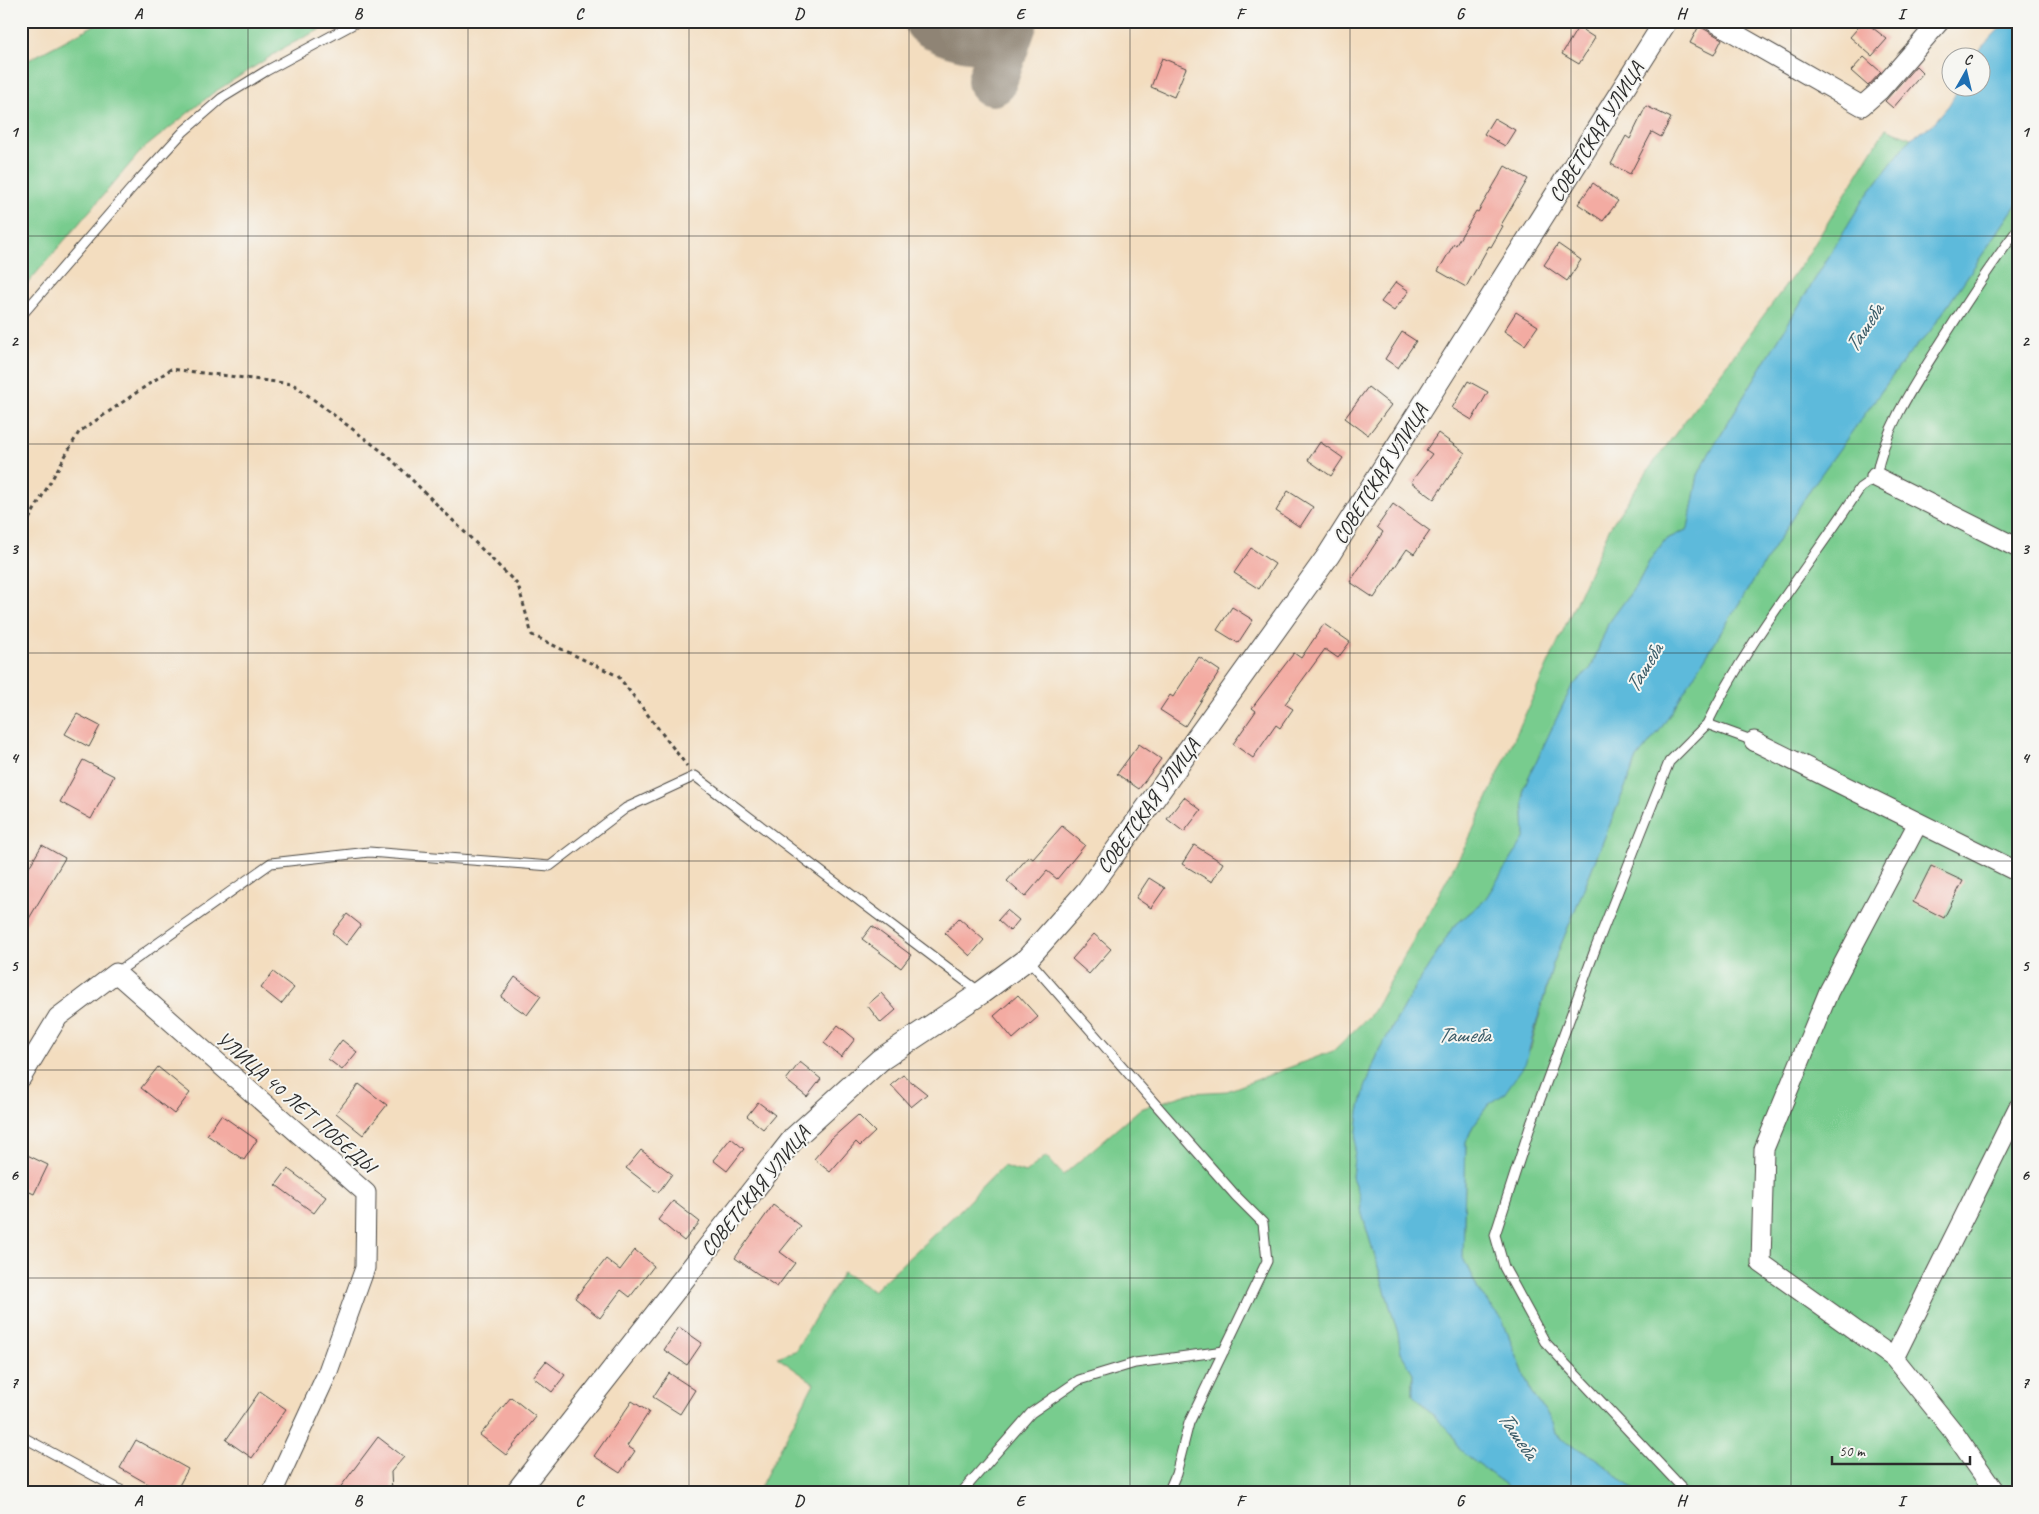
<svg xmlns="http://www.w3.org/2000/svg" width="2039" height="1514" font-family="Caveat,sans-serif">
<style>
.green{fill:#78cc8e;stroke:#527c5c}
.water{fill:#5dbadb;stroke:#447283}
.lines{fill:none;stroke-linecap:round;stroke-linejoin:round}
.taxiway{stroke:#8f8475;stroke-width:50}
.building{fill:#f3aba2}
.service-casing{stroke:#494641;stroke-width:11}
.minor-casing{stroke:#494641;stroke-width:21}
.tertiary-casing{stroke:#494641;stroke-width:24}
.path{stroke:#494641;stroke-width:3;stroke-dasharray:4 4;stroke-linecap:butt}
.service{stroke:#fff;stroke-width:9}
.minor{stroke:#fff;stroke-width:19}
.tertiary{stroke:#fff;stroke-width:22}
.grid{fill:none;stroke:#2b2b2b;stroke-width:1;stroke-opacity:0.55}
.labels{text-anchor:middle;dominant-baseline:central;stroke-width:4;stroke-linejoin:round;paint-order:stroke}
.street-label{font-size:21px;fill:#2b2b2b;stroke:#f6f6f2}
.water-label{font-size:22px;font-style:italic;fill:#3c5d69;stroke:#f6f6f2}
.neatline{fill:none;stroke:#2b2b2b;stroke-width:2}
.grid-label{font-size:16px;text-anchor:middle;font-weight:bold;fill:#2b2b2b}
</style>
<rect width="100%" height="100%" fill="#f6f6f2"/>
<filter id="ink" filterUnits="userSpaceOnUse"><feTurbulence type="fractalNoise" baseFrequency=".02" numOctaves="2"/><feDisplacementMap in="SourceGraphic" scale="10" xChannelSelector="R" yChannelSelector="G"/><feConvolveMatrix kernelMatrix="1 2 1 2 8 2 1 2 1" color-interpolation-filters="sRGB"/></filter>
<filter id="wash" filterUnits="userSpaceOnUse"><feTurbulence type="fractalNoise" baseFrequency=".0096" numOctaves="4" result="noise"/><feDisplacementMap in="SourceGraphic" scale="20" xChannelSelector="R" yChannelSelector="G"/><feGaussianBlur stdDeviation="1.12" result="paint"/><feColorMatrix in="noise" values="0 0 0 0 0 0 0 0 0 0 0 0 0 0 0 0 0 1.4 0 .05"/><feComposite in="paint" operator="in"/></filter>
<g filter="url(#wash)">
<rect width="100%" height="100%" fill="#f3ddbf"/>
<path class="green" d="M102,21h235l-50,25 -74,47 -71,57 -121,141v-227z
M1886,128l25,10 -48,62 -153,252 -12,23 -10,54 -23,11 -15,20 -12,23 -30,41 -17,44 -19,18 -49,103 2,48 -41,64 -31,26 -42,67 -32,57 -14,37 -6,24 -7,65 7,18 3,19 36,119 3,20 12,20v21l38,39 9,18 57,42h-760l57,-110 -37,-26 18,-6 48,-79 30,19 83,-77 47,-48 22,7 21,-17 17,19 77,-66 51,-16 36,-2 106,-40 41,-40 93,-168 143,-316 39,-58 155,-208z
M2018,202v1291h-381l-41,-35 -30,-16 -10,-8 -3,-12 -22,-30 -29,-73 -23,-27 -16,-34 3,-116 7,-16 15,-21 16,-11 27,-47 22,-83 84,-206 23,-28 151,-242 96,-132 22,-23z"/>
<path class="water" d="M2007,21h11v181l-89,131 -22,23 -96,132 -151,242 -23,28 -84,206 -28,100 -21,30 -16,11 -15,21 -7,16 -3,116 16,34 23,27 29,73 22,30 3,12 10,8 30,16 41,35h-120l-57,-42 -9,-18 -38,-39v-21l-12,-20 -3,-20 -36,-119 -3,-19 -7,-18 7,-65 6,-24 14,-37 32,-57 42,-67 31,-26 41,-64 -2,-48 49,-103 19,-18 17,-44 30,-41 12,-23 15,-20 23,-11 10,-54 12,-23 153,-252 48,-62 21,-13 17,-20 10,-17h23v-30l-7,-1 5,-8z"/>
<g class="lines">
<path class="taxiway" d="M929,21c17,12 48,22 68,14 5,-2 10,-5 14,-8
M992,81l21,-60"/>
</g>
<g id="blocks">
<path class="building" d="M1864,21l23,18 -15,17 -22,-19z
M1699,26l23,13 -8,16 -24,-12z
M1578,27l17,11 -16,26 -17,-10z
M1864,57l17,15 -13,14 -17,-15z
M1162,58l24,10 -12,29 -23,-10z
M1916,66l7,7 -30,35 -8,-7z
M1646,106l25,12 -10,19 -9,-5 -22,42 -19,-10 15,-28 4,3z
M1494,118l21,12 -10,16 -21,-12z
M1505,166l23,13 -27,46 2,1 -12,21 -2,-1 -23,41 -28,-16 16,-27 2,1 20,-34 2,1z
M1593,183l25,18 -15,20 -25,-17z
M1558,244l23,16 -14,21 -23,-16z
M1396,282l13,9 -15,20 -13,-9z
M1516,312l22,14 -13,19 -21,-14z
M1402,332l14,9 -18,27 -13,-9z
M1468,381l20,11 -16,28 -20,-12z
M1368,387l23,18 -23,30 -23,-17z
M1438,433l27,20 -31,46 -23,-17 21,-28 -6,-4z
M1320,442l23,16 -12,18 -23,-16z
M1288,491l25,16 -13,20 -24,-16z
M1393,504l37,27 -16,23 -7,-5 -33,49 -24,-16 33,-50 -6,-5z
M1251,548l24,16 -16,25 -25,-16z
M1232,607l21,13 -15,23 -21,-13z
M1324,624l26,18 -12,16 -13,-9 -40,55 8,5 -13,19 -4,-3 -23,33 -20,-14 23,-33 -4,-3 42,-55 7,5z
M1199,657l21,14 -35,55 -25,-16 10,-15 3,2z
M77,714l23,12 -11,21 -24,-13z
M1139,744l22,15 -22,30 -22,-15z
M83,760l31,16 -23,43 -31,-17z
M1184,797l17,13 -17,22 -17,-13z
M1062,826l23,19 -28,34 -10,-8 -22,26 -18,-16 22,-25 4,3z
M42,845l23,13 -44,74v-51z
M1194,845l29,18 -11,19 -30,-18z
M1931,866l32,15 -19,37 -31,-16z
M1149,878l16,10 -14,20 -15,-10z
M1007,910l12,10 -9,11 -12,-11z
M347,914l14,11 -15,20 -14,-12z
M959,918l25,22 -14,16 -25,-23z
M872,926l39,29 -10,13 -39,-29z
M1094,934l17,15 -22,25 -17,-15z
M273,972l21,16 -13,16 -20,-16z
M515,977l26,19 -14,19 -26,-18z
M881,993l15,17 -15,13 -14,-18z
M1018,995l20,22 -25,22 -19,-23z
M838,1025l17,14 -14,18 -17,-14z
M342,1040l15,12 -15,18 -14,-11z
M800,1062l21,17 -14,18 -21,-17z
M158,1067l32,26 -16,21 -33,-26z
M903,1075l24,19 -16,13 -20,-22z
M359,1084l28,21 -24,30 -27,-22z
M758,1102l17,13 -12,14 -16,-13z
M221,1115l36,25 -13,20 -37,-25z
M858,1115l17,17 -15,14 -4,-4 -26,30 -16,-13 17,-20z
M731,1138l13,11 -17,22 -14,-11z
M641,1150l31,24 -14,19 -32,-25z
M21,1152l27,13 -14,29 -13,-6z
M288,1169l38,28 -12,16 -38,-28z
M673,1201l27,21 -16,19 -26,-21z
M773,1205l28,21 -21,26 15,11 -18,24 -42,-29z
M635,1250l19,16 -24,31 -9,-7 -21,28 -25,-20 31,-39 14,11z
M679,1327l23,16 -15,22 -23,-15z
M546,1361l19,14 -13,17 -19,-15z
M669,1373l26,17 -15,24 -27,-17z
M260,1391l26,18 -34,49 -26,-18z
M511,1397l25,20 -30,38 -26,-20z
M632,1401l17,11 -22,34 8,5 -15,22 -26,-17z
M378,1437l26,20 -13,15 1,21h-56z
M136,1440l52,29 -13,24h-11l-44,-25z"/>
</g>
</g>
<g filter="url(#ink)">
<use href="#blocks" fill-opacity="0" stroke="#494641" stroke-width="1"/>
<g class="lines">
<defs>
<path id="service" d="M21,316l116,-134 47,-51 38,-33 44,-27 93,-50
M1707,724c41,-85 102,-157 153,-236l16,-11c8,-48 38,-92 64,-133 25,-40 50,-78 78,-115
M1028,959l208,237 27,27 4,38 -78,162 -13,51 -8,19
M116,973l155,-110 98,-11 181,14 76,-58 69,-32 286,217
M21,1436l105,57
M961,1493l70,-80 48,-33 56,-17 89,-12
M1687,1493l-142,-151 -41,-75 -9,-32 36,-111 65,-177 73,-185 38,-38 47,17"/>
<path id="minor" d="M1713,21l149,85 17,-15 61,-70
M1876,477l142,71
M1754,741l264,131
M1918,823l-89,168 -65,158 -3,114 133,95 58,72 44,63
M21,1078l37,-61 58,-44 250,220 -1,75 -38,106 -55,119
M1894,1358l124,-250"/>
<path id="tertiary" d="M516,1493l278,-355 86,-78 101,-67 46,-34 61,-69 240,-334 338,-535"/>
</defs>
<use href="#service" class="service-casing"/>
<use href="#minor" class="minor-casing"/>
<use href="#tertiary" class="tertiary-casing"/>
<path class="path" d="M21,533l58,-101 92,-63 122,15 95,72 130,129 14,50 86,41 69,90"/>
<use href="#service" class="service"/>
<use href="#minor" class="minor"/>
<use href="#tertiary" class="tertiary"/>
</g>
</g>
<path class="grid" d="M248,21v1472M468,21v1472M689,21v1472M909,21v1472M1130,21v1472M1350,21v1472M1571,21v1472M1791,21v1472M21,236h1997M21,444h1997M21,653h1997M21,861h1997M21,1070h1997M21,1278h1997"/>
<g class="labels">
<g class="street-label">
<text transform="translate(1596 132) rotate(-58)">СОВЕТСКАЯ УЛИЦА</text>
<text transform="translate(1380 474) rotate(-58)">СОВЕТСКАЯ УЛИЦА</text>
<text transform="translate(1148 806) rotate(-54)">СОВЕТСКАЯ УЛИЦА</text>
<text transform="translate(296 1102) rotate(41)">УЛИЦА 40 ЛЕТ ПОБЕДЫ</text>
<text transform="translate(755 1191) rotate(-51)">СОВЕТСКАЯ УЛИЦА</text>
</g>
<g class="water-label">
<text transform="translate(1864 328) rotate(-57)">Ташеба</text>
<text transform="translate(1644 668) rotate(-59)">Ташеба</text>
<text x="1464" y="1035">Ташеба</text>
<text transform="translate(1518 1435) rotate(55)">Ташеба</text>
</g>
</g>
<rect width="2039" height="1514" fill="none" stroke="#f6f6f2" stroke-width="55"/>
<g transform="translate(1966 72) rotate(8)"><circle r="24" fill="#f6f6f2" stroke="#a5a5a2"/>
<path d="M0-4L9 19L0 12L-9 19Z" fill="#1f6fb2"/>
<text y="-8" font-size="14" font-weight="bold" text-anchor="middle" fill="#2b2b2b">С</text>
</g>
<path d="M1832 1456v8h138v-8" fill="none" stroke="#2b2b2b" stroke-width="2.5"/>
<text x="1839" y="1456" font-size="15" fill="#2b2b2b" stroke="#f6f6f2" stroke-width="4" paint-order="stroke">50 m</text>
<rect x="28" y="28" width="1984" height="1458" class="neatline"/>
<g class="grid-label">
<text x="138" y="19">A</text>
<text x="358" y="19">B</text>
<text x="579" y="19">C</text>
<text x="799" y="19">D</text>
<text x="1020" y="19">E</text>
<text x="1240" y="19">F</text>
<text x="1460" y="19">G</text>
<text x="1681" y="19">H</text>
<text x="1901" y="19">I</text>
<text x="14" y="137">1</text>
<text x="2025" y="137">1</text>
<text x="14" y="346">2</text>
<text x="2025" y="346">2</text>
<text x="14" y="554">3</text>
<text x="2025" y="554">3</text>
<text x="14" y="763">4</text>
<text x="2025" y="763">4</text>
<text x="14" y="971">5</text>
<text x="2025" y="971">5</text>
<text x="14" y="1180">6</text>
<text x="2025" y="1180">6</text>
<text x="14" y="1388">7</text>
<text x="2025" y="1388">7</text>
<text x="138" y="1506">A</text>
<text x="358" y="1506">B</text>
<text x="579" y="1506">C</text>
<text x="799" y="1506">D</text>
<text x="1020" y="1506">E</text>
<text x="1240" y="1506">F</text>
<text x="1460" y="1506">G</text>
<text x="1681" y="1506">H</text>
<text x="1901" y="1506">I</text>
</g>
</svg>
